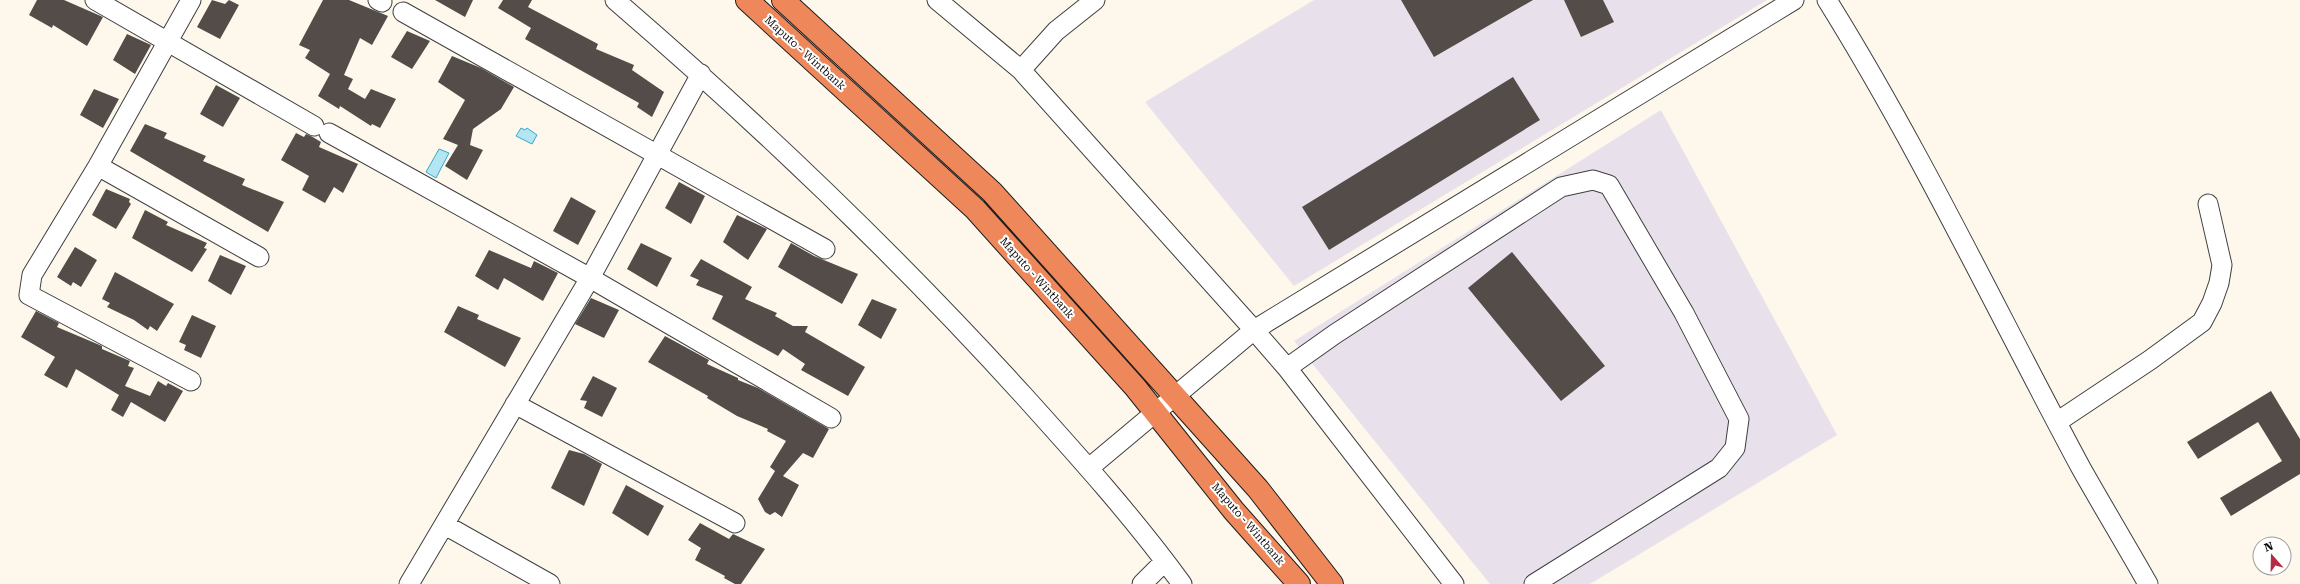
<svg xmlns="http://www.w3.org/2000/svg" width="2300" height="584" font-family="'Roboto Serif',serif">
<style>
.industrial{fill:#e8e1eb}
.water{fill:#b3e5f3;stroke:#3da5c7}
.building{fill:#544c49}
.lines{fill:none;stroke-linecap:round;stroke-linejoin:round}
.minor-casing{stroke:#3f3f3f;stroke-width:21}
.highway-casing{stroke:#1d1d1d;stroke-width:24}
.minor{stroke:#fff;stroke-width:19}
.highway{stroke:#ee875a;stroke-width:22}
.labels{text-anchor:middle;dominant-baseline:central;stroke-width:4;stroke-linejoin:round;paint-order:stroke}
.street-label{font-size:11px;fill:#0c0c0c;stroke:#fff}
</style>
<rect width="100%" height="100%" fill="#fef8ec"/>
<path class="industrial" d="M1314,0h453l-473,286 -149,-184z
M1661,110l176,325 -247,149h-100l-196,-243z"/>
<path class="water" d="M521,128l4,2 2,-2 10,7 -5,9 -16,-8z
M439,149l10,4 -13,25 -10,-6z"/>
<path class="building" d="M37,0h27l39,17 -16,29 -34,-21 -1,3 -23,-13z
M212,0l13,4 4,-4 10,5 -19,34 -23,-12z
M323,0h26l39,16 -16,29 -12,-7 -16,37 9,4 -5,10 17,10 6,-10 25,10 -16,29 -8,-4 -1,2 -31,-20 -1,3 -21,-13 12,-22 -25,-16 5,-8 -11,-5z
M435,0h38l-8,17z
M503,0h29l-4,7 70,37 -2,5 38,16 -2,5 32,22 -12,25 -15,-10 2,-4 -114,-64 6,-11 -33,-20z
M1401,0h132l-99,57z
M1564,0h39l11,22 -33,15z
M407,31l23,10 -18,28 -21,-12z
M127,34l24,11 -16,29 -22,-14z
M452,56l29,12 33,19 -13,22 -28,20 -3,16 13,5 -16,30 -22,-14 13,-21 -15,-6 22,-39 -27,-18z
M1513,77l27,43 -211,130 -27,-43z
M216,85l24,13 -17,29 -23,-13z
M94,89l25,10 -16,29 -23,-13z
M145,124l22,9 -3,5 42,18 -3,5 42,18 -3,6 42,17 -16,30 -138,-81z
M296,133l8,4 2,-3 5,2 10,6 -2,5 39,17 -15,29 -9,-6 -9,16 -23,-13 7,-14 -28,-16z
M679,182l26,14 -14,28 -26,-16z
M106,189l24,10 -1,3 2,2 -15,25 -24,-14z
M571,197l25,14 -18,34 -25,-14z
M145,210l23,12 -2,3 41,18 -3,5 3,1 -15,23 -60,-34z
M737,215l30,14 -19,31 -25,-18z
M641,243l31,15 -15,29 -30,-18z
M791,243l23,13 44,18 -16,30 -64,-37z
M75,247l22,13 -16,27 -8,-5 -2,4 -14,-9z
M489,250l42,18 3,-7 24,12 -15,28 -39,-23 -6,12 -23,-14z
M1512,252l93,114 -44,35 -93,-113z
M220,255l26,11 -15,29 -23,-14z
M701,259l51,28 -7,12 32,14 -2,3 18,10h15l-3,6 60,35 -17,29 -47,-26 4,-6 -22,-15 -5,7 -66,-37 11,-23 -27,-11 3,-5 -9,-4z
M115,272l59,32 -17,27 -7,-5 -2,4 -14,-10 -27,-13 3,-4 -8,-4z
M591,298l28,12 -15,28 -29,-14z
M872,299l25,10 -16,30 -23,-14z
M458,306l21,9 -2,4 44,19 -16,29 -61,-35z
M36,311l23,12 -2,4 45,19v3l28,12 -2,5 6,2 -9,18 25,10 8,-15 8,5 2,-3 15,8 -18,31 -34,-20 -8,15 -12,-7 8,-15 -43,-26 -9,19 -23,-13 11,-18 -34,-20z
M192,315l24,11 -15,32 -17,-8 2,-5 -7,-3z
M665,336l44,24 -2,4 31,14v2l20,8 71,41 -16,29 -10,-5 -20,23 16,9 -17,32 -7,-5 -5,3 -5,-3 -7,-13 17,-28 -5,-4 16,-26 -19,-10 1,-2 -31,-13 -30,-18 1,-2 -60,-34z
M593,376l24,12 -15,29 -18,-9 3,-7 -7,-1z
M2271,391l29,48v35l-69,42 -11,-18 62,-37 -24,-39 -60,37 -11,-17z
M569,450l15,4 18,10 -18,42 -33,-18z
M626,485l38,21 -16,30 -36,-23z
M700,523l29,16 4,-5 32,15 -24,35h-6l-11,-6 1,-2 -30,-16 6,-12 -13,-8z"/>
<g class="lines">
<defs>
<path id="minor" d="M95,0l219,126
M191,0l-93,166 -66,109 -3,20 162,86
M378,0l4,2
M615,0c144,124 281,255 409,396 55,61 110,122 158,188
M937,0l84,70 233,260 33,38 167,216
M1827,0c94,151 170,312 254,468 22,39 45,77 67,116
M403,12l422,237
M1021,70l35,-39 39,-31
M329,133l261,145 241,140
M98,166l161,91
M1287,368l48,-34 226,-147 32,-7 16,5 75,128 55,106 -4,29 -16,20 -185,116
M515,404l220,119
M2057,422l93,-62 52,-38 10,-19 7,-20 3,-18 -14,-61
M1089,468l165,-138 540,-330
M445,525l105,59
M409,584l181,-306 111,-204
M1142,584l23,-23"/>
<path id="highway" d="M747,0l228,209 160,178 99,124 65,73
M783,0l209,192 266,297 74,95"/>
</defs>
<use href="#minor" class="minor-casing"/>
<use href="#highway" class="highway-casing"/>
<use href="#minor" class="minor"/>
<use href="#highway" class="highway"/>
</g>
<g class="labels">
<g class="street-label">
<text transform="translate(805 53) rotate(42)">Maputo - Wintbank</text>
<text transform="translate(1037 278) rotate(48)">Maputo - Wintbank</text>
<text transform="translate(1248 524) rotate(49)">Maputo - Wintbank</text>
</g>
</g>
<g transform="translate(2272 556) rotate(340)"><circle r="19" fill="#ffffff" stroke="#9e9e9e"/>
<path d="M0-3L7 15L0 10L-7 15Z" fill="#b52b46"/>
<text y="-6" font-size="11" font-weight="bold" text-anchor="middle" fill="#0c0c0c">N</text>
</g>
</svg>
